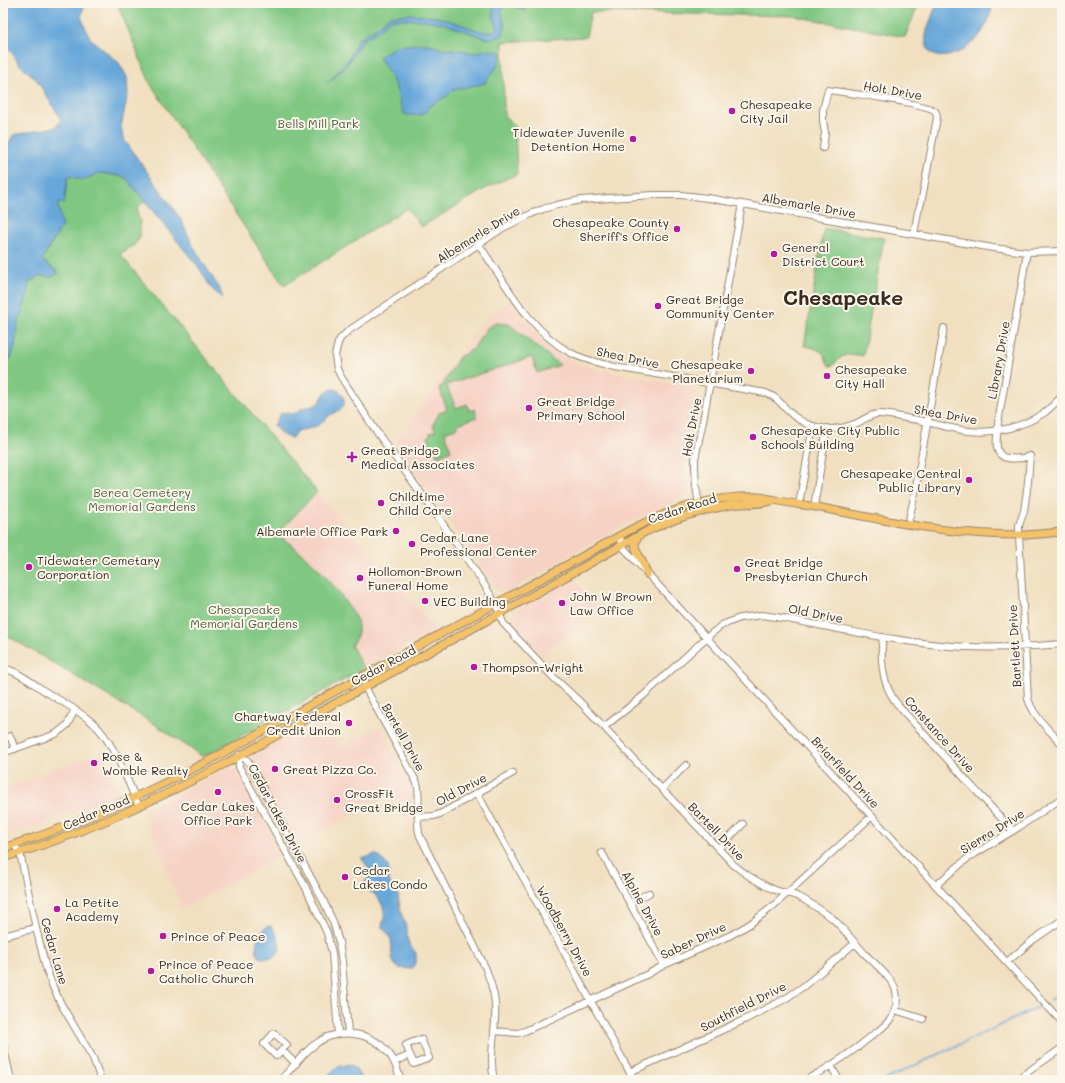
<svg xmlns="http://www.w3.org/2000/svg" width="1065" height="1083" font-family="Mali,sans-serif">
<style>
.built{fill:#f6d2c4}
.green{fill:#80c782;stroke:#5e7850}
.water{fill:#67a7da;stroke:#51687c}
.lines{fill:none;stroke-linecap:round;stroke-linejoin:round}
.stream{stroke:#67a7da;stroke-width:1.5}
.minor-casing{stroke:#96846f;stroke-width:8}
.major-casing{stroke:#96846f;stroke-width:9}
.minor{stroke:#fff;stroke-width:6}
.major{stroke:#f3c26a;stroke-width:7}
.poi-dot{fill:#b5179e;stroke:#fbf7ec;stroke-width:1.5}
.labels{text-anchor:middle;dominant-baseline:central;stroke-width:4;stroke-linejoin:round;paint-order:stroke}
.street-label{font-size:12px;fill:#3b2a1e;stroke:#fbf7ec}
.poi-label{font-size:12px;fill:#3b2a1e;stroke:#fbf7ec;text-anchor:start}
.park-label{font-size:12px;fill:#50593c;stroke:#fbf7ec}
.town-label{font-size:20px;font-weight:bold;fill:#3b2a1e;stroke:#fbf7ec}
</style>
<rect width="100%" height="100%" fill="#fbf7ec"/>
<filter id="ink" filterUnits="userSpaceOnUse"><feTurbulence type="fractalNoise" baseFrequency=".025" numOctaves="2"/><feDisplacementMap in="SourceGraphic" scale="8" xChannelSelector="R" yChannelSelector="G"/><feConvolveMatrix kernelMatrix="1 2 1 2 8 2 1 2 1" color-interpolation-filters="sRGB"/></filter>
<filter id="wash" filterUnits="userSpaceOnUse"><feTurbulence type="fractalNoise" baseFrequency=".012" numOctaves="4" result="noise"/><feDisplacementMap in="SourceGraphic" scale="16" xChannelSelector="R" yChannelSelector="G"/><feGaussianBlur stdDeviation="0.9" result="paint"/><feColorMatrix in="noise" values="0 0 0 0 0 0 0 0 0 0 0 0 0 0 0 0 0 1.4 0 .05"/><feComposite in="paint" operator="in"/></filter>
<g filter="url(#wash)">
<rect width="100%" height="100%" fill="#f1dfc0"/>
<path class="built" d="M510,301l11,16 33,33 14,9 25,10 98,18 6,4 3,8 -16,65 2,30 -2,5 -3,2 -21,7 -32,14 -124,72 -6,-3 -103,-149 89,-121z
M317,492l119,137 -72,40 -13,-24 3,-4 4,-16 -2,-6 -20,-32 -16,-18 -12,-12 -13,-10 -18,-13z
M573,578l24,28 -55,50 -17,-18 -8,-12 -3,-7 2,-10z
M322,715l18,33 40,-22 31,60 1,6 -1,35 3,10 -22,-45 -93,51 -12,-17 -34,-64 -1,-5 2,-5 4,-3z
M102,751l17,45 -116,42v-50l15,-4z
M230,768l5,2 2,2 45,83 -100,54 -38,-98 37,-18z"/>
<path class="green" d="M117,3h802l-14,34 -111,-21 -203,-4 -5,25 -83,5 1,73 11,12 2,47 -32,15 -64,38 -14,-19 -123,78 -33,-49 -101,-154z
M99,173l22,3 5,2 19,23 -7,6 -1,5 3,10v16l-7,8 -9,5 -4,3 197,238 -40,42c28,20 53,43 71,72 5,7 10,14 10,22 1,7 -3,12 -7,17l13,24 -161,88 -47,-32 -153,-92v-275l19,-66 33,-81 3,-17 6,7 4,-25 16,4z
M824,228l60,10 -21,118c-7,-2 -18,-3 -24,3 -4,3 -4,7 -10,7 -2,-3 -3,-7 -4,-10 -5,-7 -14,-9 -21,-10z
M496,323l13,1 51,41 -23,8 -5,-16 -86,28 10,23 11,-4 2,7 6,-2 2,8 -19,7v3l-13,5 6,18 -13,6 -9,-13 1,-2 -2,-3 3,-6 4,-1 -2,-6 6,-12 8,-3 -8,-23 5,-2v-2l15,-26 14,-8 14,-21z"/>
<path class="water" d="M3,3h89l-8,4 -3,10 9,21 29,25 8,14 1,16 -7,34 2,11 57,80 14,30 26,41 3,10 -12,-11 -11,-19 -74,-91 -5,-2 -22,-3 -15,7 -16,-4 -4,29 -4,-4 -2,5 4,20 -20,34 17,13 -7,4 -13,-1 -10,6 -1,7 1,2 -12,36 -2,19 -4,12 -8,6v-129c6,-8 7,-22 0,-30v-50l10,-20 43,-8 5,-8 -25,-40 -17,-15 -12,-19 -4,-5z
M494,3h21l9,5 1,3 -19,-8 -1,4 -4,4 4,15 -3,10 -14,3 -46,-16 -18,-3 -28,-1 -6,1 -10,9 -9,6 -8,4 -16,26 -20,19 21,-24 10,-21 19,-12 13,-11 20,-2 32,4 41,14h8l4,-2 3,-3c-5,-7 -6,-16 -4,-24z
M937,3h55c0,15 -10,33 -22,42 -16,13 -46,21 -44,-10 1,-8 8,-23 11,-32z
M419,44h10l10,4 22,2 12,3 12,-3 13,1 4,3 -6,14 -11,15 -32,7 -6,6 -19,11 -1,5c-7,4 -14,4 -23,2 -4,-9 -5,-18 -9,-28 -4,-10 -10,-20 -16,-29l17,-11z
M333,389c9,1 12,8 11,16l-3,4 -11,6 -11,10 -11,4 -12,2 -2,5 -3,2c-6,0 -14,-7 -17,-13 4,-6 4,-12 11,-13l5,2 6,-1 4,-4 3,-1 10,-2 6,-3c5,-8 4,-12 14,-14z
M375,854l5,3 8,9 1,15 4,7 5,7 2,15 7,19v9l3,8 6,7v8l-4,8 -13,-1c-12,-7 -5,-20 -9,-31 -1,-4 -6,-6 -8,-10 -1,-2 2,-6 2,-9 2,-11 -6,-23 -16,-28 -2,0 -4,-1 -6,-2v-4c12,-8 7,-17 -1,-26h4z
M268,926h3c6,7 15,25 2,31 -4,1 -8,1 -13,1 -8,-8 -2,-27 8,-32z
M350,1064l5,4 7,12h-39l14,-13z"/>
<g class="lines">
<path class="stream" d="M1049,1000l13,-6
M1049,1079v1
M884,1080l159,-75"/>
</g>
</g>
<g filter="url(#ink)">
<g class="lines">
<defs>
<path id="minor" d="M823,148l2,-15 -2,-12v-11l5,-20c14,2 101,14 107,21 3,3 2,8 1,12l-13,70 -2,10 -3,9 -4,22
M479,245c27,38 48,83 90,107 14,8 31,11 46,15l151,26c10,4 15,10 21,17 7,7 16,13 26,16 14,5 30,3 44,-3 8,-4 14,-9 22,-9 11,0 23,4 33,5 19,3 38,10 57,12 25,3 54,-4 75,-18 7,-5 12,-11 18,-17
M1027,252l-29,171c0,12 -7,33 10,35 8,1 14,1 22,-2l-2,26 -4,29 -5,14v10l9,164c6,18 21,31 34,45
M799,504l14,-78
M814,507l13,-79
M700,512l-4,-26 -1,-18v-9l8,-38 39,-217
M908,524l7,-31 29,-165
M620,535l1,10 441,477
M883,637c-3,20 -1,44 10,61 3,5 7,9 10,13l110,120
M3,668c14,3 28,14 40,22 17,11 36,20 51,34 20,18 33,57 45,82
M364,676l1,11 52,96c5,17 -3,36 3,53l66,133c4,12 9,24 9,36 2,25 -7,50 -1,75
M604,727l39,-31 64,-59 15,-12 18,-7 22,-3 14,2c61,11 127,27 189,30 32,1 65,0 97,-3
M3,739l7,-3 5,13
M3,753l53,-19 11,-9 8,-15
M239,755l9,6 76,141 9,20 6,20 3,20 6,71
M239,755v12l66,119 22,47 5,20 6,81
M662,789l24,-24
M477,793l157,287
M418,817l16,-1 6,-2 73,-41
M14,845l6,8 16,75 10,40 7,19 8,17 32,54 8,22
M718,849l25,-25
M602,853l62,112
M936,885l32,-27 51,-31 43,-29
M630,903l19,-10
M3,936l33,-8
M1007,962l26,-22 29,-20
M895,1010l28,9
M494,1031l24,2 7,-2 123,-57 16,-9 67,-30 19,-11 22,-17 100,-91
M3,1045l8,35
M282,1050l5,-5 -13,-12 -10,11 12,12 6,-6 14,14
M394,1062l16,-7 4,9 15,-6 -8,-19 -15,6 4,10
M831,1066l8,14
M630,1072l116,-53 39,-20 19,-13 17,-14 34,-29
M280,1080c12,-11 21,-25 34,-35 24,-19 61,-14 78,13 4,6 6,15 9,22
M806,1080c24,-13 47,-28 68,-46 7,-5 15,-11 19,-19 4,-8 5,-18 2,-27 -5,-12 -21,-25 -30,-34 -11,-12 -21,-25 -33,-36 -10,-7 -20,-14 -31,-20 -7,-4 -17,-5 -26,-8 -14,-6 -29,-15 -41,-25l-94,-99 -36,-39 -24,-25 -28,-26 -49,-53 -7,-19 -14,-23 -46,-67 -60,-83 -35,-54 -4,-8 -2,-14 3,-12 2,-4 8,-8 155,-103 28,-14 12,-5 14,-4 24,-5 72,-5h28l27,3 285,50 34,4 35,-1
M1016,1080l46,-32"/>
<path id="major" d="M639,536c-8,8 -2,16 3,25 2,4 3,8 5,13
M3,848c52,-16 102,-36 151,-60 58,-27 113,-59 169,-90 102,-56 205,-111 307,-168 40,-21 84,-35 130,-33 5,1 10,2 15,3 15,4 32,5 47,8 39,8 78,16 116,21 27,4 55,6 82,6 14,0 28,-2 42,-3
M3,858c50,-15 98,-34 145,-56 66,-30 129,-67 193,-102 102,-55 204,-111 304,-168 27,-13 57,-22 86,-27 14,-2 31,0 43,-5"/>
</defs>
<use href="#minor" class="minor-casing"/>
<use href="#major" class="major-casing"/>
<use href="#minor" class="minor"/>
<use href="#major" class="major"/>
</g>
</g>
<g class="poi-dot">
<circle cx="732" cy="111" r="4"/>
<circle cx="633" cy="139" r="4"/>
<circle cx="677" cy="229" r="4"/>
<circle cx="774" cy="254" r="4"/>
<circle cx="658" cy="306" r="4"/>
<circle cx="751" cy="371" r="4"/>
<circle cx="827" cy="376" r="4"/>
<circle cx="529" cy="408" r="4"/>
<circle cx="753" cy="437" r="4"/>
<path d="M350 451h4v4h4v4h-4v4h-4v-4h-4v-4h4z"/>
<circle cx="969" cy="480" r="4"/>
<circle cx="381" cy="503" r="4"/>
<circle cx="396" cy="531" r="4"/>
<circle cx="412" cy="544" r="4"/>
<circle cx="29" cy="567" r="4"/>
<circle cx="737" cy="569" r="4"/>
<circle cx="360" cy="578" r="4"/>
<circle cx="425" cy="601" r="4"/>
<circle cx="562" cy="603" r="4"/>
<circle cx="474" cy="667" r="4"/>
<circle cx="349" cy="723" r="4"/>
<circle cx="94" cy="763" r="4"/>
<circle cx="275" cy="769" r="4"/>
<circle cx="218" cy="792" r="4"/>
<circle cx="337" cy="800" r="4"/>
<circle cx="345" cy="877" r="4"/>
<circle cx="57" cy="909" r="4"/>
<circle cx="163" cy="936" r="4"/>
<circle cx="151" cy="971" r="4"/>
</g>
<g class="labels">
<g class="street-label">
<text transform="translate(893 90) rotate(10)">Holt Drive</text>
<text transform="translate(809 205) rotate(10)">Albemarle Drive</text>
<text transform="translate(478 234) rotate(-32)">Albemarle Drive</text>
<text transform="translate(628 357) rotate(12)">Shea Drive</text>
<text transform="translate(998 360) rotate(-80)">Library Drive</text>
<text transform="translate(946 414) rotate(10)">Shea Drive</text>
<text transform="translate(691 427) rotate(-79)">Holt Drive</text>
<text transform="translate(682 508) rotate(-18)">Cedar Road</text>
<text transform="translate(816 613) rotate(11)">Old Drive</text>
<text transform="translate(1014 646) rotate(-93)">Bartlett Drive</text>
<text transform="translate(383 665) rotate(-28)">Cedar Road</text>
<text transform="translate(940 734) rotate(48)">Constance Drive</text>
<text transform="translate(404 737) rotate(61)">Bartell Drive</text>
<text transform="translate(846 772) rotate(47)">Briarfield Drive</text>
<text transform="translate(461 789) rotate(-28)">Old Drive</text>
<text transform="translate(96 812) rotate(-23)">Cedar Road</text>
<text transform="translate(278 813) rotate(62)">Cedar Lakes Drive</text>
<text transform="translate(717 831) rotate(46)">Bartell Drive</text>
<text transform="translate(992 831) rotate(-32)">Sierra Drive</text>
<text transform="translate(643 903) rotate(61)">Alpine Drive</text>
<text transform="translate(565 931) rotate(61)">Woodberry Drive</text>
<text transform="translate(693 940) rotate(-25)">Saber Drive</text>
<text transform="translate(55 951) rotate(74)">Cedar Lane</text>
<text transform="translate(743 1006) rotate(-27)">Southfield Drive</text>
</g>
<g class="poi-label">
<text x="740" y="104">Chesapeake<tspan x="740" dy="14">City Jail</tspan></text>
<text x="625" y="132" text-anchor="end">Tidewater Juvenile<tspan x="625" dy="14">Detention Home</tspan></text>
<text x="669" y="222" text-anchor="end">Chesapeake County<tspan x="669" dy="14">Sheriff's Office</tspan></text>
<text x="782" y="247">General<tspan x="782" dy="14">District Court</tspan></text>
<text x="666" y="299">Great Bridge<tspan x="666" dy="14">Community Center</tspan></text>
<text x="743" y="364" text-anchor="end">Chesapeake<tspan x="743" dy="14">Planetarium</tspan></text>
<text x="835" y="369">Chesapeake<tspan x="835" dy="14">City Hall</tspan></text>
<text x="537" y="401">Great Bridge<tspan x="537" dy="14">Primary School</tspan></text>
<text x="761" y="430">Chesapeake City Public<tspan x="761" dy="14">Schools Building</tspan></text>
<text x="361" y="450">Great Bridge<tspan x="361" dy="14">Medical Associates</tspan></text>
<text x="961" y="473" text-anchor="end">Chesapeake Central<tspan x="961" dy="14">Public Library</tspan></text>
<text x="389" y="496">Childtime<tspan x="389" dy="14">Child Care</tspan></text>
<text x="388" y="531" text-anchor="end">Albemarle Office Park</text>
<text x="420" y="537">Cedar Lane<tspan x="420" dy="14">Professional Center</tspan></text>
<text x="37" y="560">Tidewater Cemetary<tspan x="37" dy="14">Corporation</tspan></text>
<text x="745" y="562">Great Bridge<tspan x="745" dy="14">Presbyterian Church</tspan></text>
<text x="368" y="571">Hollomon-Brown<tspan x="368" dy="14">Funeral Home</tspan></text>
<text x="570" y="596">John W Brown<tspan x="570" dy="14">Law Office</tspan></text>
<text x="433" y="601">VEC Building</text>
<text x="482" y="667">Thompson-Wright</text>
<text x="341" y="716" text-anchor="end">Chartway Federal<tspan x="341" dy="14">Credit Union</tspan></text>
<text x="102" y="756">Rose &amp;<tspan x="102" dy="14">Womble Realty</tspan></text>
<text x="283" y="769">Great Pizza Co.</text>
<text x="345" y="793">CrossFit<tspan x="345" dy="14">Great Bridge</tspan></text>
<text x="218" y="806" text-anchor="middle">Cedar Lakes<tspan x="218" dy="14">Office Park</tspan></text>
<text x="353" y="870">Cedar<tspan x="353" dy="14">Lakes Condo</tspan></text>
<text x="65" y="902">La Petite<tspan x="65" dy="14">Academy</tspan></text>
<text x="171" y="936">Prince of Peace</text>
<text x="159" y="964">Prince of Peace<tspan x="159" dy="14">Catholic Church</tspan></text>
</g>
<g class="park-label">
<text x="318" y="123">Bells Mill Park</text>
<text x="142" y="492">Berea Cemetery<tspan x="142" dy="14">Memorial Gardens</tspan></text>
<text x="244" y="609">Chesapeake<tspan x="244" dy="14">Memorial Gardens</tspan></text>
</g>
<g class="town-label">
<text x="843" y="297">Chesapeake</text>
</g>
</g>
<rect width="1065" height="1083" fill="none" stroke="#fbf7ec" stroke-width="16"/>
</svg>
